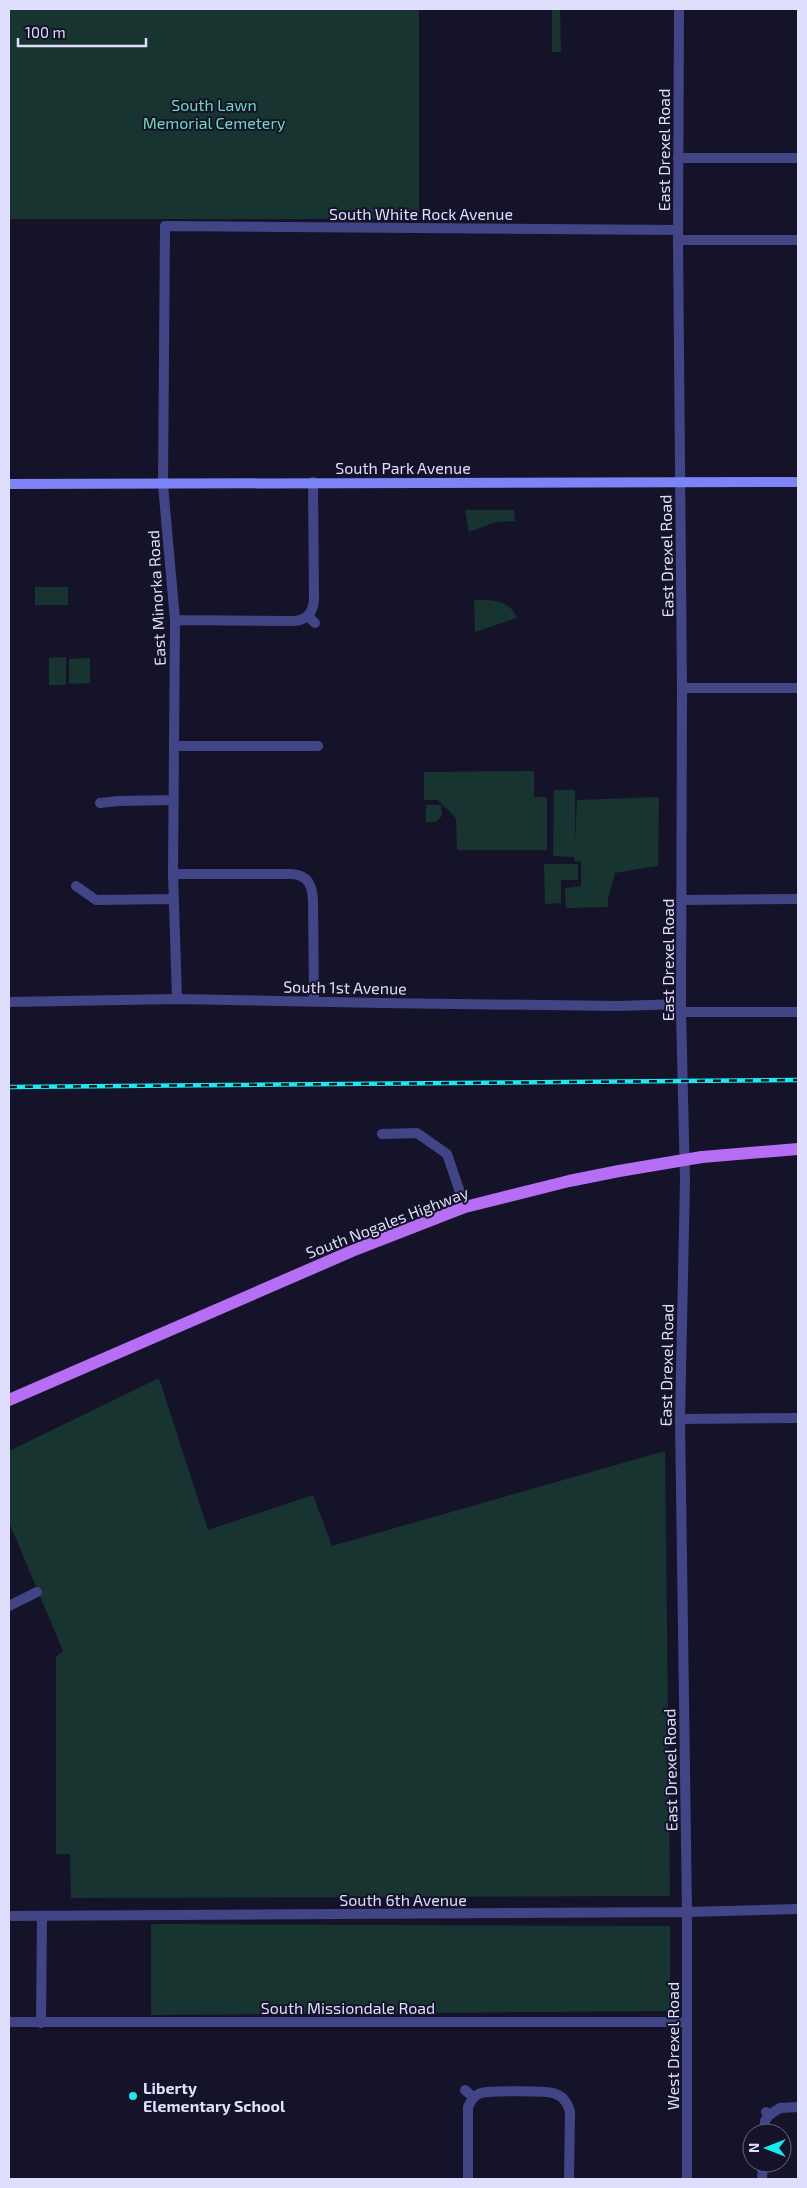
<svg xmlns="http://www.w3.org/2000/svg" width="807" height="2188" font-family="'Exo 2',sans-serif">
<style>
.green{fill:#173430}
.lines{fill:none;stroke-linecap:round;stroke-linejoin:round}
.minor{stroke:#424585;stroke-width:10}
.tertiary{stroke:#424585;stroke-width:10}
.secondary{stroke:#7d85f6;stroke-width:10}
.primary{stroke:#b66ef4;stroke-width:12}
.rail-casing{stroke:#19ecee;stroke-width:4.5}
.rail{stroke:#15132a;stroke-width:2.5;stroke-dasharray:8;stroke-linecap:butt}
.poi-dot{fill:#19ecee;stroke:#15132a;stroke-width:2}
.labels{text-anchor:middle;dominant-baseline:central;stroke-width:4;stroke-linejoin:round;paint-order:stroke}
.park-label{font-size:16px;fill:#6ed9b5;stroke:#15132a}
.street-label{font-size:16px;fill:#dfdffd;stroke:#15132a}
.poi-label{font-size:16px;font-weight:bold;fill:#dfdffd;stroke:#15132a;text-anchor:start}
</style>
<rect width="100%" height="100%" fill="#15132a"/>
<path class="green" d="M9,9h410v210h-410z
M552,9h8l1,43h-9z
M465,510h49l1,11 -19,1 -27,10z
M35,587h33v18h-33z
M474,600c18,0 35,-1 43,18l-42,14z
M66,657v28h-17v-27z
M90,658v25l-21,1v-25z
M534,771v26h13v53h-90l-1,-32 -18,-18h-14v-28z
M554,790h21v51l2,-41 82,-3 -1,69 -43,7 -7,26v8l-42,1 -1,-20 16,-2v-24l-7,-1v-4l-21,-1z
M426,805h15l1,11 -7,6h-9z
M544,864h34v16h-17v23l-16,1z
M159,1378l49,152 105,-35 19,51 333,-95 5,445 -599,2 -1,-44h-14v-197l7,-6 -54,-129v-71z
M151,1924l519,2v85l-519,4z"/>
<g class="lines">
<path class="minor" d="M678,158h120
M678,240h120
M308,616l7,7
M175,620l119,1c13,-1 20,-9 20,-23l-1,-116
M682,688h116
M174,746h144
M100,803l18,-2 56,-1
M173,874h119c16,1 20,11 21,26l1,101
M76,886l20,14 78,-1
M682,900l116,-1
M177,999l-4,-125 2,-254 -12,-135 2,-259 513,4
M9,1002l168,-3 205,4 236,3 63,-2
M681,1012h117
M382,1134l35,-1 30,21 18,53
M680,1419l118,-1
M9,1606l28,-14
M9,2022h678
M41,2023l1,-107
M465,2090l9,8
M769,2115l11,-7 18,-1
M764,2133l1,-12 4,-6 -3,-3
M468,2179v-72c3,-6 6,-12 13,-14 9,-2 67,-3 75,1 8,3 12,10 14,18l-1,67
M762,2179l1,-16"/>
<path class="tertiary" d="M679,9l-1,231 4,448 -1,324 4,168 -5,239 7,493v267
M9,1916l678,-4 111,-3"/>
<path class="secondary" d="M9,484l789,-2"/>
<path class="primary" d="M9,1400l343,-149 113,-44 104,-26 50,-10 83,-14 96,-8"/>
<defs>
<path id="rail" d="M9,1087l789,-7"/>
</defs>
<use href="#rail" class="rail-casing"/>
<use href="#rail" class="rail"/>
</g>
<circle class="poi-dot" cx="133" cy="2096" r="5"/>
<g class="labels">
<g class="park-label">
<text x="214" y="104">South Lawn<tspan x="214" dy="18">Memorial Cemetery</tspan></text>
</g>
<g class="street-label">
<text transform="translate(663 150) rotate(-90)">East Drexel Road</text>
<text x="421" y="213">South White Rock Avenue</text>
<text x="403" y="467">South Park Avenue</text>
<text transform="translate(666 556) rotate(-91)">East Drexel Road</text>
<text transform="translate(156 598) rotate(-93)">East Minorka Road</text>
<text transform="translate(667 960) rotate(-90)">East Drexel Road</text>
<text transform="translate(345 987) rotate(1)">South 1st Avenue</text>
<text transform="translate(387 1222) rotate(-21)">South Nogales Highway</text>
<text transform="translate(666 1365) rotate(-89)">East Drexel Road</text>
<text transform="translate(670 1770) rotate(-91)">East Drexel Road</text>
<text x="403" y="1899">South 6th Avenue</text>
<text x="348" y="2007">South Missiondale Road</text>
<text transform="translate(672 2046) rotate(-90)">West Drexel Road</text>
</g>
<g class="poi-label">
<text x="143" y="2087">Liberty<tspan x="143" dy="18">Elementary School</tspan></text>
</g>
</g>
<rect width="807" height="2188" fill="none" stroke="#dfdffd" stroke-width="20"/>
<g transform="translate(767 2148) rotate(270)"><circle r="24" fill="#15132a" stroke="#66657e"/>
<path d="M0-4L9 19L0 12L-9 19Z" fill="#19ecee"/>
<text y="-8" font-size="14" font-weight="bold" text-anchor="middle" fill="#dfdffd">N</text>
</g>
<path d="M18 38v8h128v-8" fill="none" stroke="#dfdffd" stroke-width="2.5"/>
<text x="25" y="38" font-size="15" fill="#dfdffd" stroke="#15132a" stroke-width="4" paint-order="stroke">100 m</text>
</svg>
